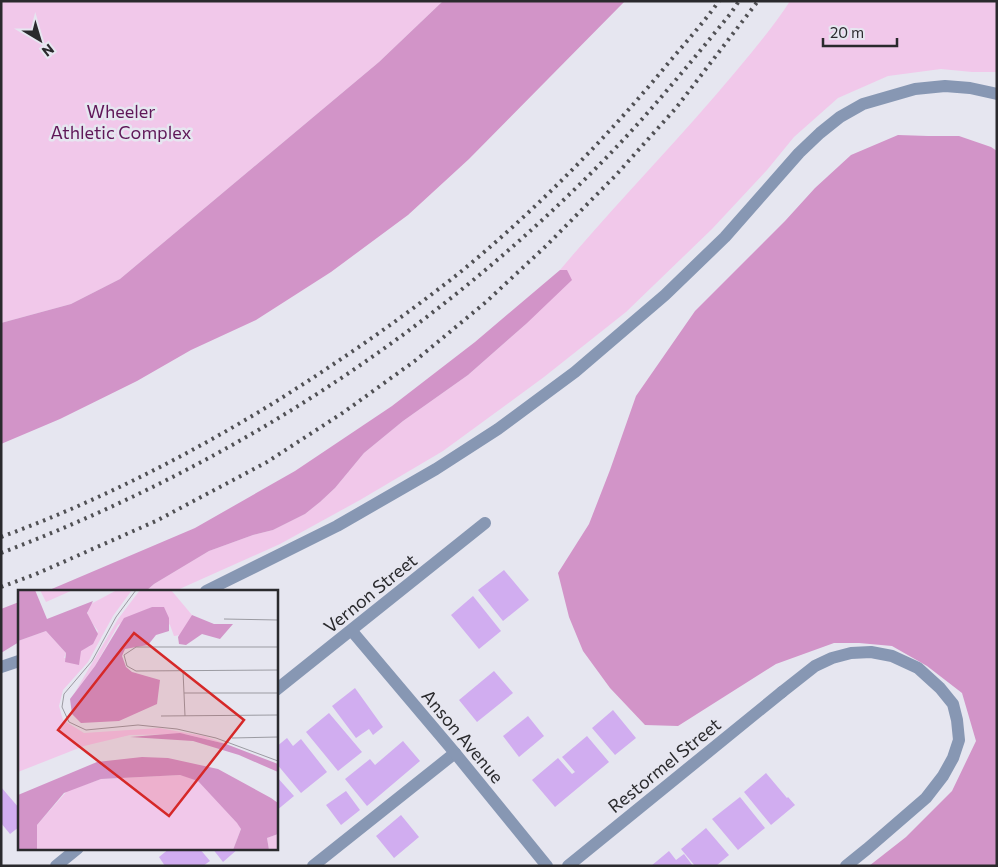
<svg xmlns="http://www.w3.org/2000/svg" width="998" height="867" font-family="Commissioner,sans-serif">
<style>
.green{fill:#f1c8ea}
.forest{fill:#d294c8}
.building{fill:#d1adf0}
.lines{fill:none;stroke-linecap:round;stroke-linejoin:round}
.lane{stroke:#8797b3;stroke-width:12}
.street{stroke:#8797b3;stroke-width:12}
.rail{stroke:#505054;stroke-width:4;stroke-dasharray:2.5 5;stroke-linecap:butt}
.labels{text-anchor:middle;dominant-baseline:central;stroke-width:5;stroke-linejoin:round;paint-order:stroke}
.park-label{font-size:18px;fill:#5f1758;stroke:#e6e6f0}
.street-label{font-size:18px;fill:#2a2a2d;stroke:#e6e6f0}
.inset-road{fill:none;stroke:#9b9ba2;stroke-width:1}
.view{fill:#d62828;fill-opacity:0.15;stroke:#d62828;stroke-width:2.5}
.inset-edge{fill:none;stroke:#2a2a2d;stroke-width:2.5}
</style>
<rect width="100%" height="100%" fill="#e6e6f0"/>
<path class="green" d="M1,1h442l-64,61 -259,217 -49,25 -70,19z
M790,1h207v71h-25l-31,-3 -53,7 -50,22 -44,39 -27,33 -55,59 -86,83 -82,65 -101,74 -83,49 -80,44 -105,47h-29l8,-7 55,-33 44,-16 20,-5 32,-16 15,-12 15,-14 29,-35 39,-32 65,-46 58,-51 41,-54h-7c57,-68 120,-131 177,-200 18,-22 37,-44 53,-69z"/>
<path class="forest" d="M443,1h182l-156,158 -61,56 -77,57 -75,48 -65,30 -54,31 -77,38 -59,25v-121l70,-19 49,-25 259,-217z
M898,135l30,1h31l32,11 6,4v715h-128l37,-29 46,-46 24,-50 -14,-48 -35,-27 -35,-20 -33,-3h-25l-58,21 -98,62 -33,-1 -35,-37 -27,-37 -14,-34 -11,-44 31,-49 21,-54 26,-74 59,-85 90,-90 30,-33 36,-33z
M560,270h7l5,10 -46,44 -58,51 -65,46 -39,32 -29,35 -15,14 -15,12 -32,16 -20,5 -44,16 -55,33 -8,7h-99l148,-63 100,-57 97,-65 83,-64z
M19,602v40l-18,11v-44z"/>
<path class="building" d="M504,570l25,30 -26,21 -25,-31z
M473,596l28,35 -22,18 -28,-34z
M494,671l19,22 -36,29 -18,-22z
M355,688l28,39 -10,8 -4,-6 -13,9 -24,-32z
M613,710l23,28 -21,17 -23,-27z
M329,713l33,39 -24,19 -32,-39z
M528,716l16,20 -25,21 -16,-21z
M587,736l22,26 -54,45 -23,-27 26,-22 14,16 3,-2 -13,-15z
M287,738l6,8 8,-7 26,33 -26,21 -25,-30v-16z
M403,741l17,20 -53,45 -22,-27 25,-20 5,6z
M766,773l21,25 1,-1 7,8 -24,20 -27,-33z
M276,776l18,20 -18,15z
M1,787l18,21v19l-9,7 -9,-11z
M346,791l14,19 -19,15 -15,-20z
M740,797l25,31 -27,22 -26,-31z
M401,815l18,22 -25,21 -18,-22z
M706,828l23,27 -13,11h-21l-14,-17z
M170,848h29l11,13 -7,5h-38l-6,-9z
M212,848h27l-16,14z
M669,851l7,9 8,-6 9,12h-42z"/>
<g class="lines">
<path class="lane" d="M782,692l33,-26 17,-8 19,-5 20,-1 21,4 26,12 22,20 13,16 4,16 2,20 -6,18 -10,18 -17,22 -59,51 -21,17
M313,866l142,-113"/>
<path class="street" d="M206,591l131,-65 99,-57 62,-40 77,-57 90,-77 60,-58 74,-84 21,-20 20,-16 23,-13 52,-15 30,-3 25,2 27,6
M351,630l104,123 92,113
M1,667l18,-6
M276,690l209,-167
M56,866l22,-18
M568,866l214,-174"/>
<path class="rail" d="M1,537c93,-34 182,-79 266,-130 66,-41 130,-85 191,-133 77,-63 149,-136 212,-213 17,-20 34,-39 49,-60
M1,553c227,-86 433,-219 603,-393 45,-46 86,-97 127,-147l8,-12
M1,587l35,-13 120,-53 111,-59 77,-50 72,-52 70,-58 61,-57 69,-70 60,-67 82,-107"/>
</g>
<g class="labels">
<g class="park-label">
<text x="121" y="111">Wheeler<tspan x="121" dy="21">Athletic Complex</tspan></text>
</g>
<g class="street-label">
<text transform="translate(370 593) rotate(-39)">Vernon Street</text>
<text transform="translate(463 736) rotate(50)">Anson Avenue</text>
<text transform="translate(664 765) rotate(-39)">Restormel Street</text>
</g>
</g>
<g transform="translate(18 590)">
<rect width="260" height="260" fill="#e6e6f0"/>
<path d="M22,0h33l-27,12zM99,0h15l-19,26 -25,46 -25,28 -4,16 4,14 21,13 75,-5 45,8 22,8 -41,-10 -55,1 -46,11 -66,26v-131l28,-10 20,22 -2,5h15l2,-8 9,-4 8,-15 -11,-15 2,-11zM122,0h31l21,25 -11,20 -7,1 -4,-11 -18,-18 -10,5 -24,13 -23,41 -20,26 43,-73zM162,185l18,5 41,45 2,4 -8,21h-196v-25l30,-34 34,-12zM260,244v16h-9l-2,-12z" fill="#f1c8ea"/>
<path d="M0,0h17l12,29 46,-18 -6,12 11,21 -5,10 -12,7 -2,14 -14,-3 1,-9 -20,-22 -28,10zM134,17h12l5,11v13l-13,4 -8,10 -23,4 -3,7 4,11 6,5 28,8 -3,24 -38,17 -38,2 -9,-9 -2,-15 25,-33 29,-48zM174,25l22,9h19l-13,15 -18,-5 -16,11 -7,-1 -1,-7zM162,143l46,11 52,20v8l-39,-17 -46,-14 -63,-4zM124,167l26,1 50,11 53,29 7,5v31l-11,4 2,12h-36l8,-21 -4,-6 -39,-42 -18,-6 -79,4 -37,14 -27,32v25h-18l-1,-55 79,-33z" fill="#d294c8"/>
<path class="inset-road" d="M118,0l-20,27 -24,44 -28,33 -2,13 7,15 17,8 52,-5 39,4 39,9 62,23M206,29l54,1M260,57h-142l-12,8 3,11 9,5 142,-1M165,81l2,45M166,103h94M143,126l117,-1M214,148l46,-1"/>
<path class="view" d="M116,43l110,87 -75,96 -111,-86z"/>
<rect width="260" height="260" class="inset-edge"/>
</g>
<rect width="998" height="867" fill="none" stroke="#2a2a2d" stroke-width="5"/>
<g transform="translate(40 40) rotate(142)" stroke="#e6e6f0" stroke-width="4" paint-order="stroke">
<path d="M0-4L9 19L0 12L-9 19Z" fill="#2a2a2d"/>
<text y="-8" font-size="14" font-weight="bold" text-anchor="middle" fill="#2a2a2d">N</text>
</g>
<path d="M823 38v8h74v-8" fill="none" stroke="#2a2a2d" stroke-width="2.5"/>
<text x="830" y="38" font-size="15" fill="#2a2a2d" stroke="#e6e6f0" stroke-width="4" paint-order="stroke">20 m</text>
</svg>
